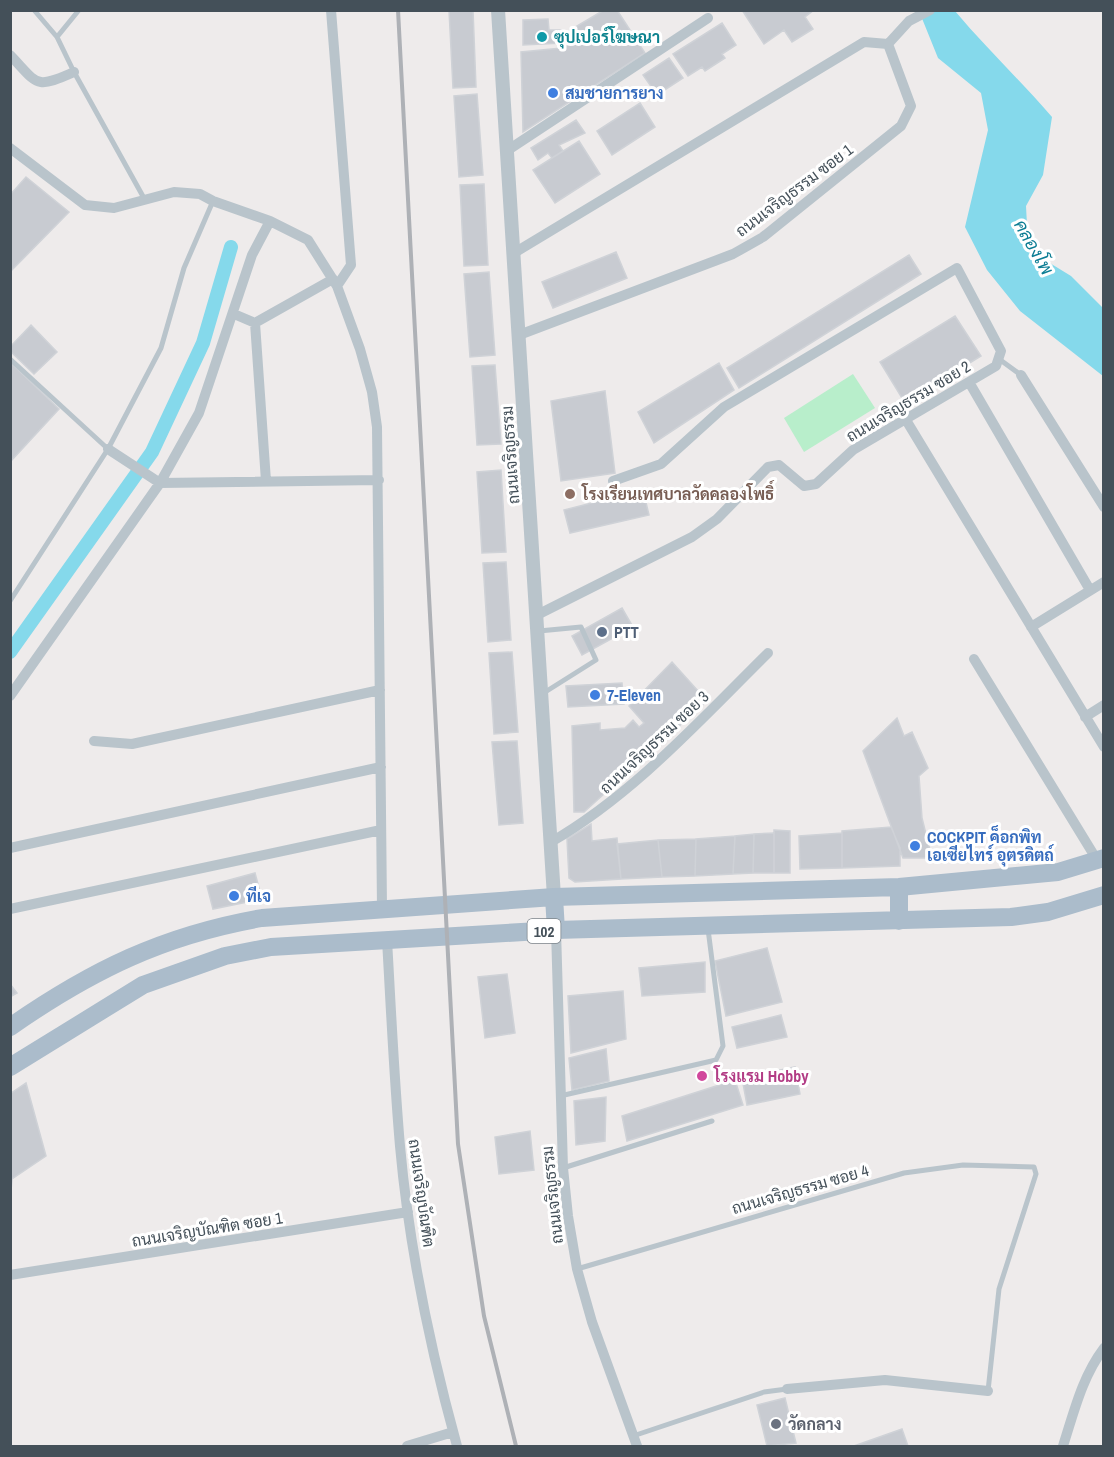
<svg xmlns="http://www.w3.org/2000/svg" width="1114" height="1457" font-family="'Archivo Narrow',Sarabun,sans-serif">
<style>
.green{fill:#b8eecb}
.water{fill:#85d9eb}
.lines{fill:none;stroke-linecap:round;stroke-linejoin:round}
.canal{stroke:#85d9eb;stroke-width:14}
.building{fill:#c8cbd1;stroke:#cfd2d7;stroke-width:1.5}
.service{stroke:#b9c4cb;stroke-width:5}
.minor{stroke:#b9c4cb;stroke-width:10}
.tertiary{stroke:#b9c4cb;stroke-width:14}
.primary{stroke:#abbccb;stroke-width:18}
.rail{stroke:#aeb1b6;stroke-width:4}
.culture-dot{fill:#0f9aa8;stroke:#fff;stroke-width:2}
.shop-dot{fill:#3f7fe0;stroke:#fff;stroke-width:2}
.education-dot{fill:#8d6e63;stroke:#fff;stroke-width:2}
.service-dot{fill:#5c6f8a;stroke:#fff;stroke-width:2}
.hotel-dot{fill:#d1479c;stroke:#fff;stroke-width:2}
.worship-dot{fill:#6b7280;stroke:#fff;stroke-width:2}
.labels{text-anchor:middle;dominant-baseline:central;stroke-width:6;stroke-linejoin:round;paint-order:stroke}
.shield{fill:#fff;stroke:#7c848b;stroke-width:1.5}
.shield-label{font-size:15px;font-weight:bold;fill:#445059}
.culture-label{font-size:16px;font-weight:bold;fill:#0d838f;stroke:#fff;text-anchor:start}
.shop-label{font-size:16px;font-weight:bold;fill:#366cbe;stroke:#fff;text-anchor:start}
.street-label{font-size:16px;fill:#445059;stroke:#fff}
.education-label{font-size:16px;font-weight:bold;fill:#785e54;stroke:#fff;text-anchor:start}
.service-label{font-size:16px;font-weight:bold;fill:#4e5e75;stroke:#fff;text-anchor:start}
.hotel-label{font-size:16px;font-weight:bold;fill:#b23c85;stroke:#fff;text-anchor:start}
.worship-label{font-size:16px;font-weight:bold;fill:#5b616d;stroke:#fff;text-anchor:start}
.water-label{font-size:18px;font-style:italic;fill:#0c7d94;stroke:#fff}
</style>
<rect width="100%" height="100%" fill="#eeebeb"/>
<path class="green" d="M853,374l22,34 -71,44 -20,-34z"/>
<path class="water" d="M919,11h36c31,37 66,70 97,106l-9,58 -17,31 1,19 13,32 31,19 32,32v68l-83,-65 -33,-41 -22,-43 23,-97 -7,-37 -43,-35z"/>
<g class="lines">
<path class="canal" d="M10,652l142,-200 51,-109 28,-96"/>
</g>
<path class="building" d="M449,10h24l3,77 -23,1z
M604,10h13l28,43 -122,79 -2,-80 41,-4 5,-3v-13z
M742,10h72l-9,7 8,12 -21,13 -8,-12 -20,14z
M548,19l1,11h12l1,13 -39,2v-25z
M722,23l14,22 -14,9 3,4 -20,13 -3,-4 -14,9 -15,-22z
M669,58l14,20 -26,17 -14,-20z
M477,94l6,81 -24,2 -5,-81z
M640,103l15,24 -43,28 -15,-24z
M576,120l9,13 -26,12 4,6 -11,7 -4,-5 -10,7 -7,-12z
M579,141l21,33 -45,29 -22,-33z
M26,177l43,35 -59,60v-77z
M484,184l4,81 -24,1 -4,-81z
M616,252l11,26 -74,30 -11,-26z
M909,255l12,19 -182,114 -12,-20z
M489,272l6,83 -25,2 -6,-83z
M955,316l26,40 -76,47 -25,-41z
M31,325l26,27 -23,22 -24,-23v-4z
M10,362l49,47 -49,53z
M719,363l15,27 -80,53 -16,-31z
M495,365l6,79 -24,1 -5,-79z
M605,391l10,82 -54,8 -10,-80z
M501,470l5,82 -24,1 -5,-81z
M643,490l6,25 -79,18 -6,-23z
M506,562l5,78 -23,2 -5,-79z
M622,608l11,19 -51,28 -10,-19z
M512,652l6,80 -24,2 -5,-81z
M672,662l35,39 -123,111h-10l-2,-86 28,-3v7l25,-2 8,-8 6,7 5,-4 -15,-17z
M622,683l2,21 -56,3 -2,-21z
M897,718l7,18 8,-4 16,36 -9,8 3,42 10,40h-29l-40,-107z
M517,741l6,82 -24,2 -7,-83z
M591,824l1,17 25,-3 4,41 -46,3 -6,-4 -2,-39z
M891,827l9,21v18l-58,2v-37z
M774,830l16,1v42h-16z
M774,833v40h-21l1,-39z
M842,833v35l-42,1 -1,-33z
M754,834l-1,39 -20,1 2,-38z
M735,836l-2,38 -38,2 1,-37z
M696,839l-1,37 -33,1 -4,-37z
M658,840l4,37 -41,2 -4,-35z
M255,873l7,26 -49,10 -6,-23z
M767,948l15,54 -56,14 -11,-55z
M705,962v30l-63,4 -3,-28z
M507,974l8,59 -30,5 -7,-61z
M10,984l7,9 -7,4z
M623,991l3,48 -55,14 -3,-57z
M781,1015l6,22 -50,11 -5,-21z
M606,1049l3,32 -37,9 -3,-32z
M795,1067l5,27 -53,11 -5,-27z
M735,1080l8,25 -116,36 -5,-25z
M26,1083l20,73 -34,23 -2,23v-108z
M606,1097l-1,44 -29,4 -2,-44z
M530,1131l4,39 -35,4 -4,-37z
M785,1398l11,45 -29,3 -10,-41z
M902,1429l6,17h-54z"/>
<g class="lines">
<path class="service" d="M34,10l23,27 17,35 71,128
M57,37l22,-27
M10,359l98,90
M999,359l22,16
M10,601l98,-152 53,-101 23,-80 29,-67
M539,631l42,-4 15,33 -54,34
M560,1096l156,-36 7,-14 -15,-117
M563,1168l149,-47
M577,1269l327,-96 59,-8 71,2 2,7 -37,115 -11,102
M633,1436l131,-44 23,-3"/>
<path class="minor" d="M331,10l20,255 -14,21
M10,55c28,29 24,35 64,17
M10,148l75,57 29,3 60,-16 26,2 13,7 57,20 38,19 29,46 23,63 12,43 5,35 5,481
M508,150l200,-132
M514,253l350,-211 24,2
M234,314l21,9 78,-44
M255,323l11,158
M519,335l214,-81 30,-17 138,-111 10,-20 -23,-62 21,-23 21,-11
M1021,375l83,132
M969,382l121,208
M906,420l198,327
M108,449l52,34 219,-3
M537,615l155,-78 25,-18 51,-52 11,-2 25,21 12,-2 37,-34 143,-84 5,-15 -44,-83 -233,139 -63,57 -48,17
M1031,627l73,-45
M974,659l123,201
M10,696l150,-213 39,-70 53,-158 18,-34
M1085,717l19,-12
M94,741l38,3 248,-54
M551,842c83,-48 149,-122 217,-189
M10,848l371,-81
M10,909l371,-79
M556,930l7,238 5,48 9,53 15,53 45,124
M387,940c4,69 7,137 13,206 9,101 30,202 57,300
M10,1275l398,-63
M787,1389l98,-9 103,11
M407,1446l46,-14
M1063,1446c11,-34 19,-69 41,-98"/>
<path class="tertiary" d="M498,10l56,887"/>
<path class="primary" d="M899,887v34
M554,897l2,33
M10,1027c82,-57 154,-92 252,-109l292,-21 345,-10 159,-15 46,-14
M10,1067l133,-82 82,-29 46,-9 285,-17 455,-13 37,-5 56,-17"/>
<path class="rail" d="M398,10l60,1134 26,172 32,130"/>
</g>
<circle class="culture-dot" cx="542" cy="37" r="6"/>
<g class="shop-dot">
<circle cx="553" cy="93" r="6"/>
<circle cx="595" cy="695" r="6"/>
<circle cx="915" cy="846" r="6"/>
<circle cx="234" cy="896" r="6"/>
</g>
<circle class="education-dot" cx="570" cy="494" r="6"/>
<circle class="service-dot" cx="602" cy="632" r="6"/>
<circle class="hotel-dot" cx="702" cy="1076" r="6"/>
<circle class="worship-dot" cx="776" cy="1424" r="6"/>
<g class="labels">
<rect class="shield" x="527.5" y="919" width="33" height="24" rx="4.5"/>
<g class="shield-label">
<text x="544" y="931">102</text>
</g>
<g class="culture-label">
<text x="554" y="37">ซุปเปอร์โฆษณา</text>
</g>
<g class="shop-label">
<text x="565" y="93">สมชายการยาง</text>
<text x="607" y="695">7-Eleven</text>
<text x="927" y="837">COCKPIT ค็อกพิท<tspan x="927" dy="18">เอเซียไทร์ อุตรดิตถ์</tspan></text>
<text x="246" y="896">ทีเจ</text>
</g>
<g class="street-label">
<text transform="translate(794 190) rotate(-37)">ถนนเจริญธรรม ซอย 1</text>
<text transform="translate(908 401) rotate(-31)">ถนนเจริญธรรม ซอย 2</text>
<text transform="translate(510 455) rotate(-94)">ถนนเจริญธรรม</text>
<text transform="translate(654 742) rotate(-43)">ถนนเจริญธรรม ซอย 3</text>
<text transform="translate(800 1189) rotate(-16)">ถนนเจริญธรรม ซอย 4</text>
<text transform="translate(422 1193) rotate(82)">ถนนเจริญบัณฑิต</text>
<text transform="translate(552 1195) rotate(-96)">ถนนเจริญธรรม</text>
<text transform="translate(207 1229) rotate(-9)">ถนนเจริญบัณฑิต ซอย 1</text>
</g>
<g class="education-label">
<text x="582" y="494">โรงเรียนเทศบาลวัดคลองโพธิ์</text>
</g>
<g class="service-label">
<text x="614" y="632">PTT</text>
</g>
<g class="hotel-label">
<text x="714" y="1076">โรงแรม Hobby</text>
</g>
<g class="worship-label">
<text x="788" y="1424">วัดกลาง</text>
</g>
<g class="water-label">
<text transform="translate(1034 247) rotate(60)">คลองโพ</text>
</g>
</g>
<rect width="1114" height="1457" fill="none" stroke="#445059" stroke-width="24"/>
</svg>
